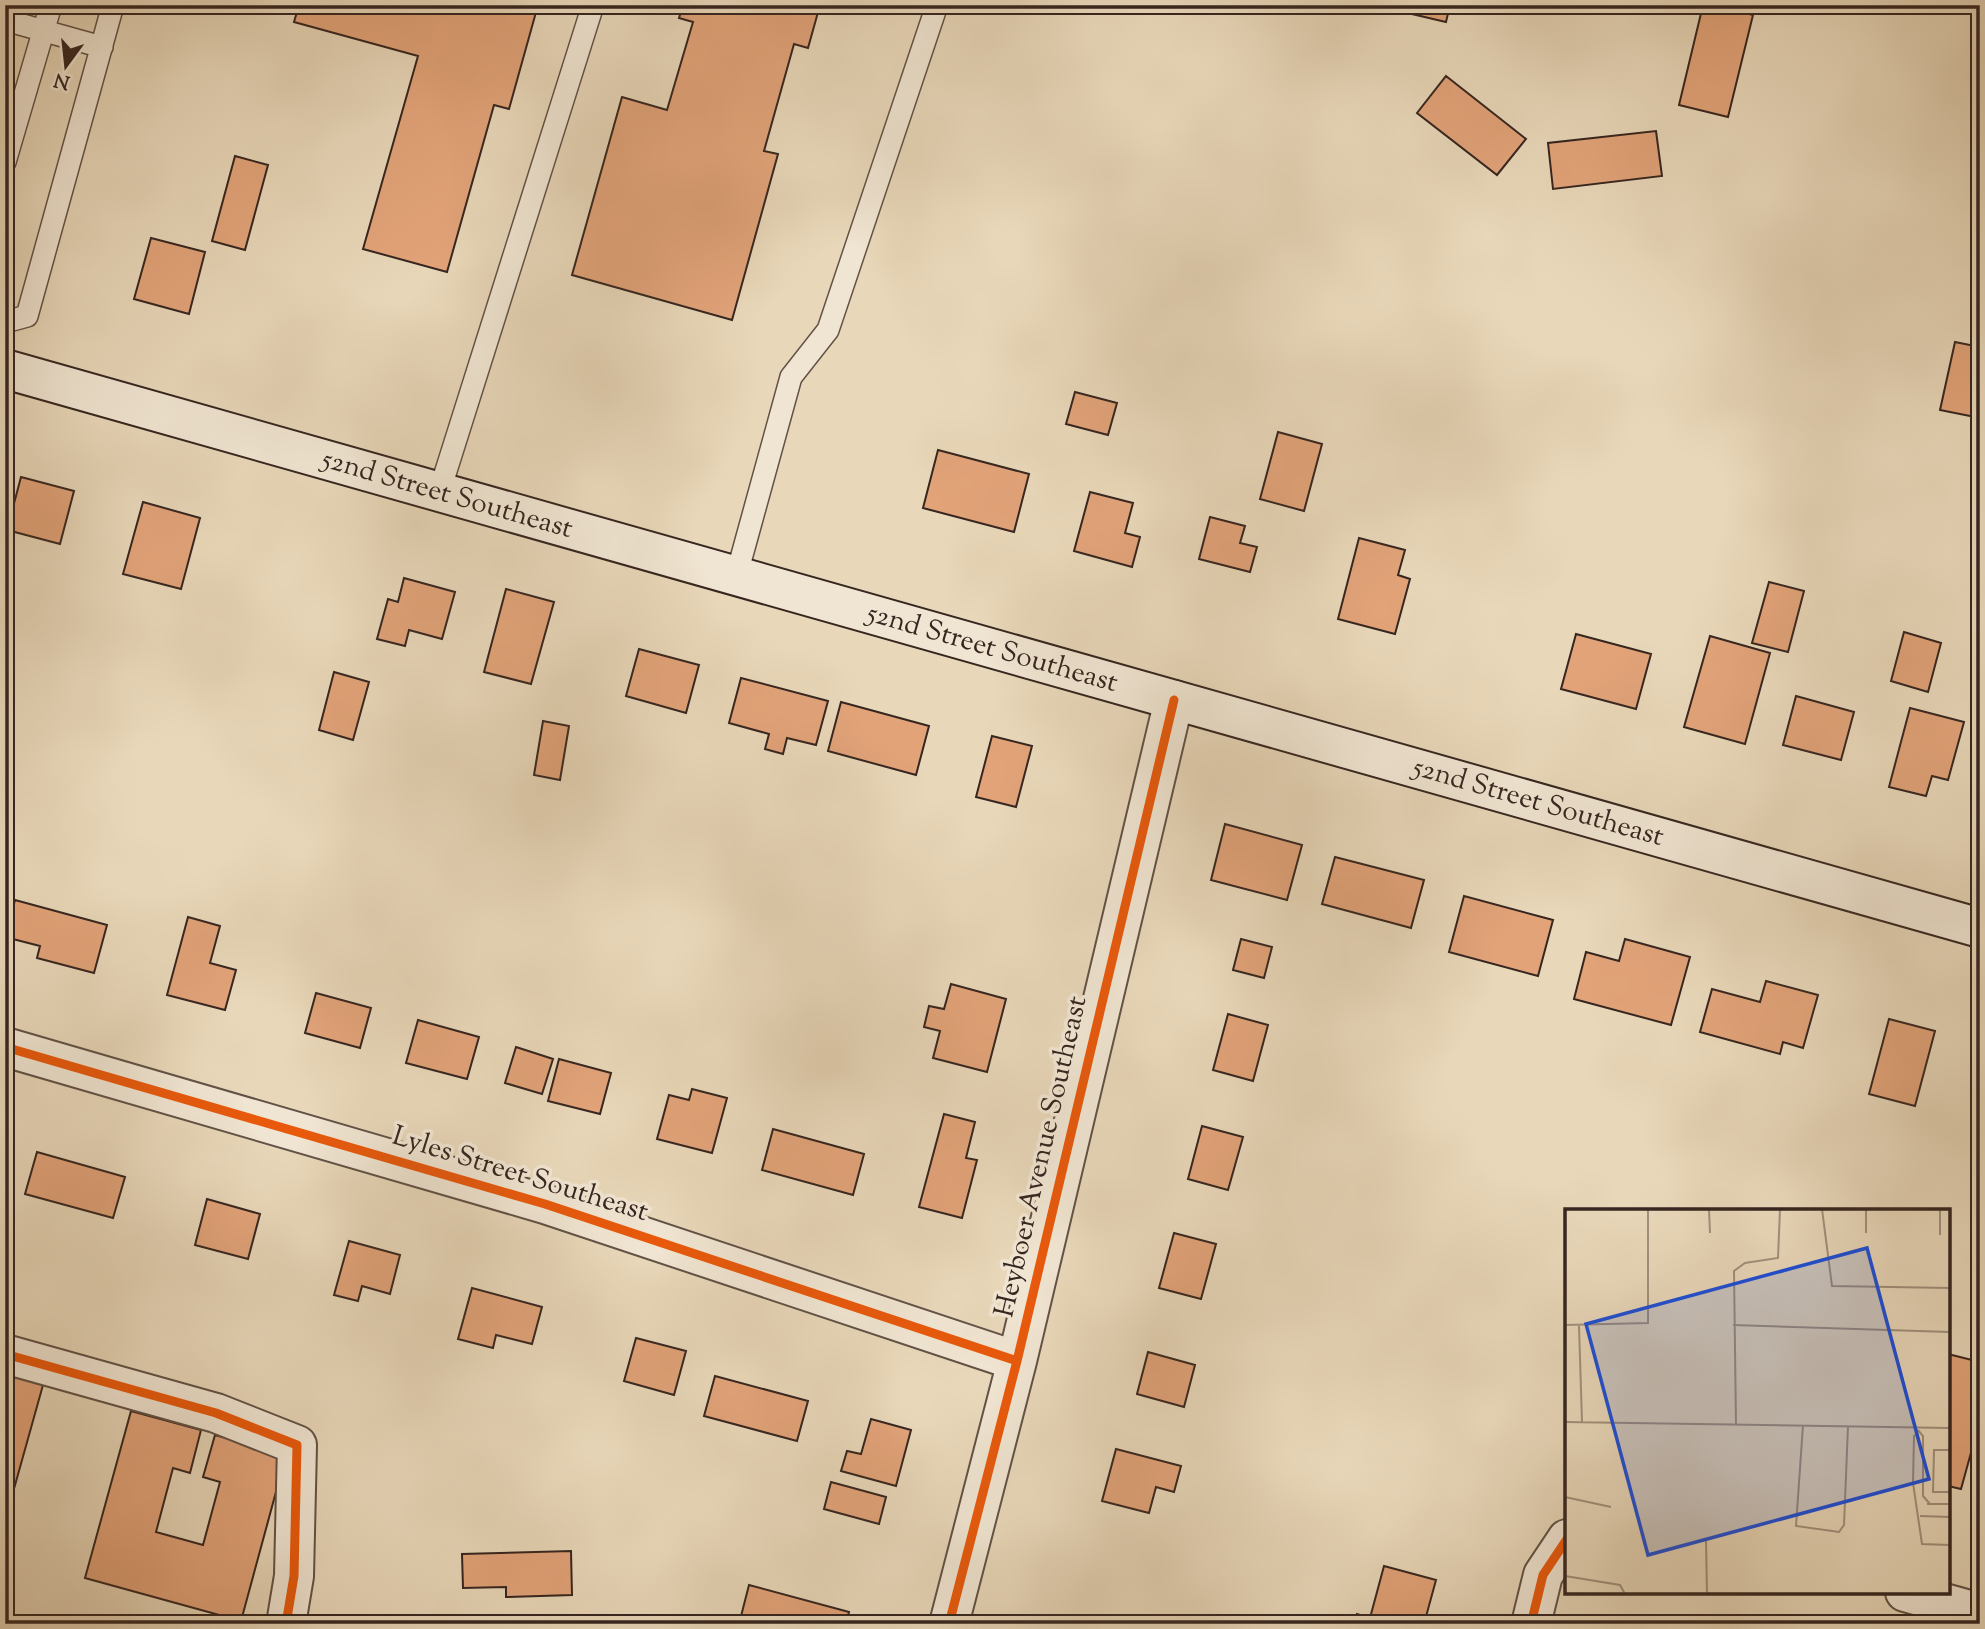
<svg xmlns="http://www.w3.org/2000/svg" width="1985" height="1629" font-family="'Sorts Mill Goudy',serif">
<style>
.building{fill:#e2a379;stroke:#362620;stroke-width:2}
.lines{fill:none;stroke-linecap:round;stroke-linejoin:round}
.service-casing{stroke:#625246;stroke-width:24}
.minor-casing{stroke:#625246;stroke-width:42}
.secondary-casing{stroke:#362620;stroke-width:42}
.service{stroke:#f0e5d2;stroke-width:21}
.minor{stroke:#f0e5d2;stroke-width:38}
.secondary{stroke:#f0e5d2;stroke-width:38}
.cycleway-casing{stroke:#f0e5d2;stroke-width:13}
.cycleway{stroke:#e8590c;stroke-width:9}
.labels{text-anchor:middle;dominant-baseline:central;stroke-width:7;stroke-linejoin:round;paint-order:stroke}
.street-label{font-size:28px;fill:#362620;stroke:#f0e5d2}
.inset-road{fill:none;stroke:#a1907c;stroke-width:2}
.view{fill:#1d4ed8;fill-opacity:0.15;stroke:#1d4ed8;stroke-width:3.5}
.inset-edge{fill:none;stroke:#362620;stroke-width:3.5}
</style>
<rect width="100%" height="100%" fill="#e8d7b9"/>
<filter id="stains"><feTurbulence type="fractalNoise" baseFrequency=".00286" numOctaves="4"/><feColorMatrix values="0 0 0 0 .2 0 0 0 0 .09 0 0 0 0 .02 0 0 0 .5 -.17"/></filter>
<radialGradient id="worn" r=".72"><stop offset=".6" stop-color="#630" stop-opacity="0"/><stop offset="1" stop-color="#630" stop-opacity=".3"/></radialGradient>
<path class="building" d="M299,5h239l-29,104 -15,-4 -47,167 -84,-23 55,-193 -124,-34z
M683,5h137l-12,43 -14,-4 -30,107 14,3 -46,166 -160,-45 50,-178 45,13 26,-88 -14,-4z
M1401,5h49l-4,17 -47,-11z
M1703,5h11l39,10 -25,102 -49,-12z
M1446,76l80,63 -29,36 -80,-62z
M1656,131l6,45 -109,13 -5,-46z
M235,156l33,9 -23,85 -33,-9z
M151,238l54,14 -16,62 -55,-15z
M1955,342l25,5v71l-40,-8z
M1075,392l42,11 -9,32 -42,-11z
M1278,432l44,12 -18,67 -44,-12z
M938,450l91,24 -15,58 -91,-24z
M21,477l53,14 -14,53 -53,-14z
M1090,492l43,11 -8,30 15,4 -8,30 -58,-16z
M143,502l57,16 -19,71 -58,-15z
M1210,517l35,9 -5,17 17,4 -7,25 -51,-13z
M1359,538l46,12 -7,25 12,4 -15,55 -57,-15z
M404,578l51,14 -13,47 -33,-9 -4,16 -28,-7 11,-40 10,3z
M1769,582l35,9 -16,61 -36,-9z
M506,589l48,13 -23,82 -47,-12z
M1904,632l37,11 -13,49 -37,-11z
M1576,634l75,20 -15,55 -75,-20z
M1710,636l60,17 -25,91 -61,-17z
M639,649l60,16 -13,48 -60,-17z
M334,672l35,10 -16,58 -34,-10z
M741,678l87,23 -12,44 -29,-7 -4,16 -18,-5 4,-15 -40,-11z
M1796,696l58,16 -13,48 -58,-15z
M841,702l88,24 -13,49 -88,-24z
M1910,708l54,14 -16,58 -16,-4 -6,20 -37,-9z
M543,721l26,5 -9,54 -26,-5z
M992,736l40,10 -16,61 -40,-10z
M1225,824l77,21 -15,55 -76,-20z
M1335,857l89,23 -13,48 -89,-24z
M1464,896l89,24 -15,56 -89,-24z
M15,900l92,25 -13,48 -57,-15 3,-12 -35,-9z
M188,917l32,9 -10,37 26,7 -11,40 -58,-15z
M1241,939l31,8 -8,31 -31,-8z
M1625,939l65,18 -19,68 -97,-26 12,-47 33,9z
M1766,981l52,14 -15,53 -20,-6 -3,12 -80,-22 12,-43 48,13z
M951,984l55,15 -19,73 -54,-14 7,-27 -16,-4 5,-21 15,3z
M316,993l55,15 -11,40 -55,-15z
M1228,1014l40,11 -15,56 -40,-11z
M1889,1019l46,12 -20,75 -46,-12z
M418,1020l61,17 -12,42 -61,-16z
M516,1047l37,12 -11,35 -37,-11z
M559,1059l52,14 -11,41 -52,-13z
M692,1089l35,9 -15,55 -55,-14 12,-44 20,5z
M944,1114l31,8 -9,36 11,2 -15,58 -43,-11z
M1202,1126l41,11 -15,53 -40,-11z
M773,1129l91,25 -11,41 -91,-25z
M37,1152l88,25 -12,41 -88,-24z
M207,1199l53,15 -12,45 -53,-14z
M1174,1233l42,11 -15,55 -42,-11z
M349,1241l51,14 -10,39 -28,-8 -4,15 -24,-6z
M472,1288l70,19 -10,37 -36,-9 -3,13 -35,-9z
M636,1338l50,13 -12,44 -50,-14z
M1148,1352l47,13 -11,42 -47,-13z
M1948,1354l32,8v58l-19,69 -13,-3z
M5,1374l38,11 -38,136z
M715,1376l93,25 -11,40 -93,-25z
M131,1411l70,19 -11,43 -17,-5 -17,64 47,13 17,-63 -17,-5 12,-42 71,20 -45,166 -156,-43z
M871,1419l40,11 -15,56 -55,-15 6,-20 14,3z
M1116,1449l65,17 -7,26 -18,-5 -7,26 -47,-12z
M831,1482l55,15 -7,27 -55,-15z
M571,1551l1,44 -66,2v-10l-43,1 -1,-34z
M1384,1566l52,14 -12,44h-69l2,-10 13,4z
M749,1585l100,27 -3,12h-107z"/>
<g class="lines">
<defs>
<path id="service" d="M5,20l97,27
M5,162l46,-157
M5,322l22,-6 86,-311
M439,493l154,-488
M736,577l55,-200 37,-47 109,-325"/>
<path id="minor" d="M5,1047l540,157 472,157
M5,1354l211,59 81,32 -3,131 -8,48
M1905,1592l75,21
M949,1624l68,-263 157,-661
M1531,1624l12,-49 24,-36"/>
<path id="secondary" d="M5,369l1975,559"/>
</defs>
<use href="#service" class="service-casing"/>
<use href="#minor" class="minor-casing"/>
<use href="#secondary" class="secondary-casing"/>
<use href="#service" class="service"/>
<use href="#minor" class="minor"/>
<use href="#secondary" class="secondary"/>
<defs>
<path id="cycleway" d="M5,1047l540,157 472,157
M5,1354l211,59 81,32 -3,131 -8,48
M949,1624l68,-263 157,-661
M1531,1624l12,-49 24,-36"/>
</defs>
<use href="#cycleway" class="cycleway-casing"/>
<use href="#cycleway" class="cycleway"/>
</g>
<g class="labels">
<g class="street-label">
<text transform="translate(447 495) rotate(16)">52nd Street Southeast</text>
<text transform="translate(992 649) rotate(16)">52nd Street Southeast</text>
<text transform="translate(1538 803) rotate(16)">52nd Street Southeast</text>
<text transform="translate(1042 1157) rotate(-77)">Heyboer Avenue Southeast</text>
<text transform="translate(520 1175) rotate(17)">Lyles Street Southeast</text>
</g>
</g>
<g transform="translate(1565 1209)">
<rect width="385" height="385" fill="#e8d7b9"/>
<path class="inset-road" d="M144,0l1,24M257,0l10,77 118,2M375,0v26M301,24v-24M0,116l83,-2v-114M168,116l217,7M14,117l3,96M0,213l385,6M171,216l-2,-154 11,-8 33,-5 2,-49M238,216l-7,101 43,6 5,-7 4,-99M353,221l5,6v60l7,8M353,224l-4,3 -1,47 9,61 28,1M385,241h-16l-1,42h17M0,288l46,10M362,295h23M355,307l30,1M141,331l1,54M0,367l55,9 5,9"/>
<path class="view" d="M302,39l62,231 -281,76 -62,-231z"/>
<rect width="385" height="385" class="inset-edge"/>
</g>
<rect width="1985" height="1629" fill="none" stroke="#e8d7b9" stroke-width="28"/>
<rect x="7" y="7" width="1971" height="1615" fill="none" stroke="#362620" stroke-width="3.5"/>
<rect x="14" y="14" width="1957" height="1601" fill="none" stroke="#362620" stroke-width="2"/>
<g transform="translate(66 66) rotate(195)" stroke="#f0e5d2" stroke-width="5" paint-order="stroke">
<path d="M0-5L12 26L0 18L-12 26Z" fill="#362620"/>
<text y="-10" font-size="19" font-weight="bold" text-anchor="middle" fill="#362620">N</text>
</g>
<rect width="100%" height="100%" filter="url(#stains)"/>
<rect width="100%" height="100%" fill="url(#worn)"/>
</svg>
